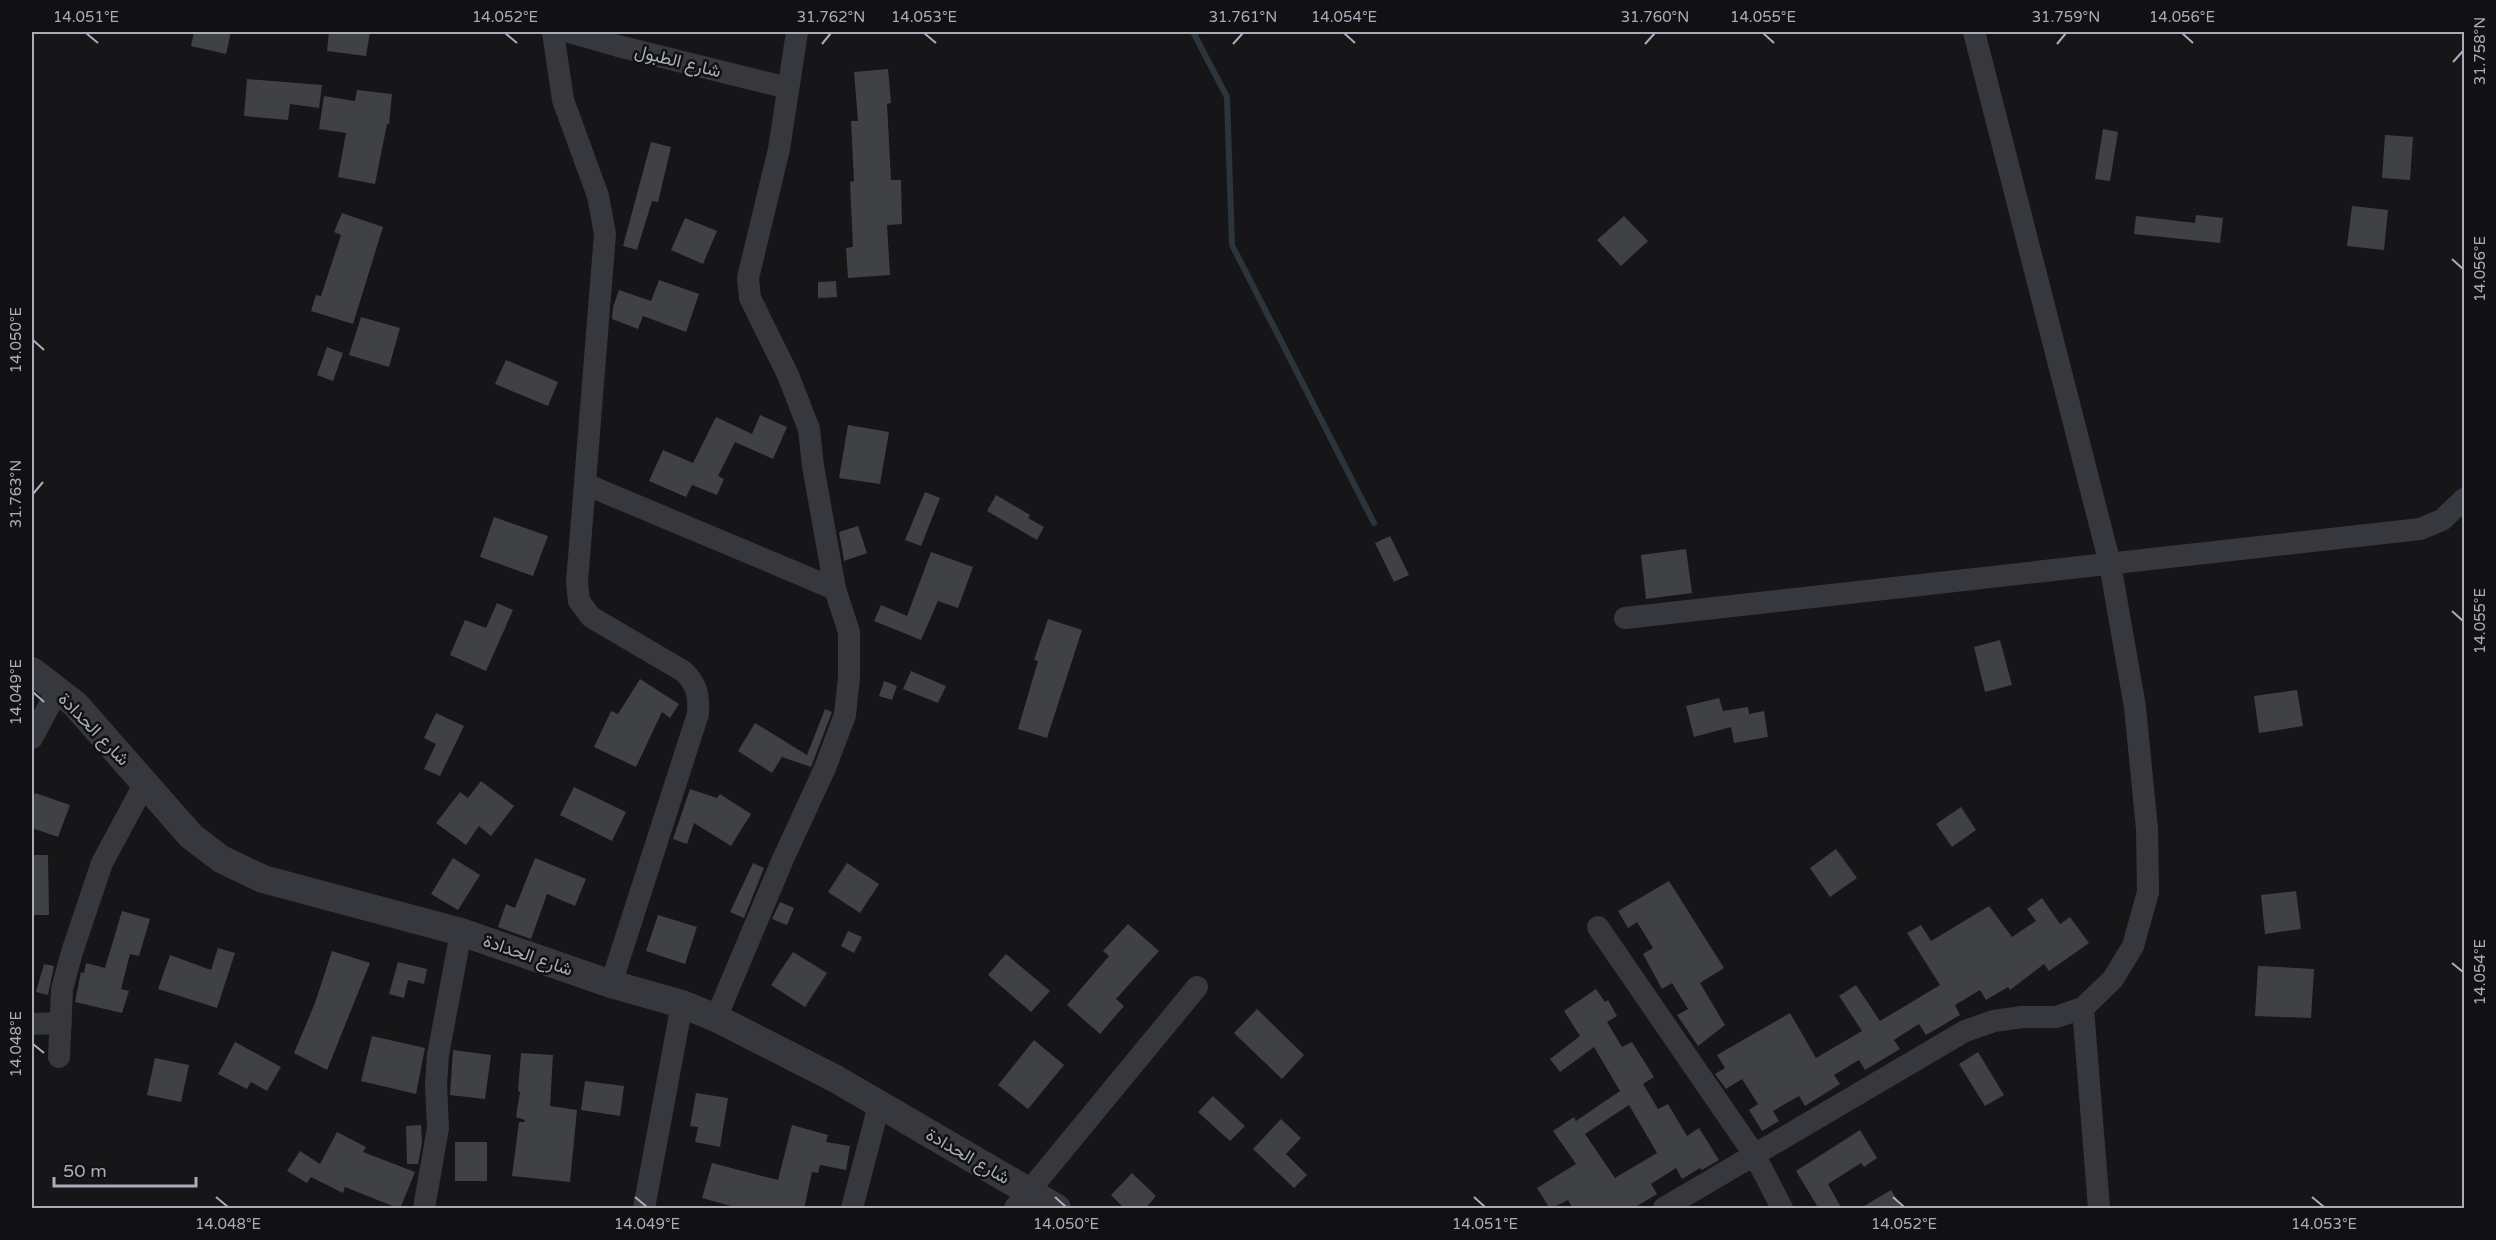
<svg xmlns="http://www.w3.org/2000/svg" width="2496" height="1240" font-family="'Varela Round',Vazirmatn,sans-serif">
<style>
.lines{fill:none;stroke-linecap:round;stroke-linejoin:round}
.stream{stroke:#2c353c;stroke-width:6}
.building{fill:#404145;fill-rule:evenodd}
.minor{stroke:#37383d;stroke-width:22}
.tertiary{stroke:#37383d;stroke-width:28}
.ticks{fill:none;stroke:#a8adb8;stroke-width:2}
.labels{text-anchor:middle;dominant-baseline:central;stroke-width:5;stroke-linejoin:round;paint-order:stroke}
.street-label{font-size:18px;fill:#a8adb8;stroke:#111113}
.neatline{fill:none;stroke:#a8adb8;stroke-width:2}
.ticks-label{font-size:15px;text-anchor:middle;fill:#a8adb8}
</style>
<rect width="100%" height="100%" fill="#161618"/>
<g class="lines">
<path class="stream" d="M1193,32l34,65 5,148 142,278"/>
</g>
<path class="building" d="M194,32h37l-5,22 -35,-8z
M329,32h41l-4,24 -39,-5z
M888,69l3,34 -4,1 4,76h10l1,44 -15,1 3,50 -42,3 -2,-30 7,-1 -3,-65 4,-1 -3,-60h7l-4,-49z
M247,79l75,6 -3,23 -29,-4 -2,16 -44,-4z
M357,90l35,4 -3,30h-2l-12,60 -37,-7 8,-44 -27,-4 5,-33 31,5z
M2103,129l15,3 -8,49 -15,-2z
M2385,135l28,2 -3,43 -28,-2z
M651,142l20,5 -13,55 -6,-1 -15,49 -14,-4z
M2352,206l36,4 -4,40 -37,-4z
M342,213l41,14 -30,97 -42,-13 5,-16 5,1 20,-61 -7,-3z
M2196,215l27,3 -3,25 -86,-9 2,-18 59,7z
M1624,216l24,25 -27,25 -24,-26z
M685,218l32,13 -14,33 -32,-14z
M659,280l40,14 -13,38 -43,-16 -5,13 -26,-10 1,-12 6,-17 32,11z
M836,281l1,16 -19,1v-16z
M361,317l39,11 -11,39 -40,-12z
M327,347l16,6 -10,28 -16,-6z
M506,360l52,22 -10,24 -53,-22z
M760,415l27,12 -14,32 -38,-17 -17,34 6,3 -7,16 -25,-10 -6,12 -37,-16 14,-31 30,13 23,-46 36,17z
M848,425l41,7 -9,52 -41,-6z
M925,492l15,6 -19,48 -16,-6z
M996,495l34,20 -2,3 16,9 -7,13 -50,-29z
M494,517l54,19 -15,40 -53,-19z
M858,526l9,27 -23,8 -5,-29z
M1390,536l19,39 -15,7 -19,-39z
M1686,549l6,44 -46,6 -5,-44z
M931,552l42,15 -15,41 -20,-7 -17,39 -47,-19 7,-16 26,11z
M497,603l16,7 -27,61 -36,-16 15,-35 21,8z
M1048,619l34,11 -35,108 -29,-9 20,-68 -4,-1z
M2000,640l12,45 -27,7 -11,-45z
M911,671l35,15 -8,17 -35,-14z
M640,679l39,25 -9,14 -8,-6 -26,55 -42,-20 17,-36 7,3z
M884,681l13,5 -5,14 -13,-4z
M2297,690l6,36 -44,7 -5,-37z
M1719,698l4,13 25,-4 1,7 15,-3 4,26 -34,6 -3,-16 -37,10 -8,-31z
M825,709l7,3 -21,55 -29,-10 -10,16 -34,-22 17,-28 52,32z
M436,713l28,13 -24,50 -16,-7 12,-25 -12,-6z
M481,781l33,25 -23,30 -12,-10 -13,19 -30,-22 24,-31 8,6z
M574,787l52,25 -14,29 -52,-26z
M690,789l27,9 3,-4 31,20 -20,32 -37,-23 -7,21 -14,-5z
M35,793l35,12 -12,32 -26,-9v-26z
M1961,807l15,23 -24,17 -16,-23z
M1836,849l21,29 -27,19 -20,-29z
M32,855h16l1,60h-17z
M453,858l27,17 -22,35 -27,-16z
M535,858l51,21 -11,27 -28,-12 -16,45 -33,-12 8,-23 9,4z
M753,863l11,5 -20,50 -14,-6z
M847,863l32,21 -19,29 -32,-21z
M1669,881l55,87 -24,15 25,42 -27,21 -21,-31 11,-6 -16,-26 -10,6 -19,-35 10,-6 -16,-26 -9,6 -10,-17z
M2296,891l5,38 -36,5 -4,-39z
M2042,898l18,26 10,-7 19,26 -40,28 -5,-7 -34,26 -2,-3 -22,13 -6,-10 -25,15 5,10 -34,20 -7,-11 -25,16 6,9 -35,21 -6,-10 -25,15 6,9 -35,22 -6,-10 -26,15 6,10 -17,10 -13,-21 9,-6 -16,-25 -16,10 -11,-15 10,-6 -8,-13 73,-42 26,45 46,-27 -23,-35 17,-11 24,36 60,-36 -33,-52 14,-8 10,16 58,-35 23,31 24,-16 -9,-12z
M780,902l14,6 -7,17 -15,-6z
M122,911l28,8 -11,37 -9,-2 -9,35 8,2 -7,22 -47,-11 6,-30 3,1 2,-10 19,5z
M658,915l39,12 -12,37 -39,-13z
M1128,924l31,27 -43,48 8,7 -24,28 -33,-29 42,-49 -6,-5z
M848,931l14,6 -8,16 -13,-7z
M218,948l17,5 -18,55 -59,-19 12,-34 41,15z
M332,951l38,12 -43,107 -33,-17 21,-50z
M793,952l34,21 -22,34 -34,-22z
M1006,954l44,37 -19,21 -43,-37z
M398,962l29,7 -3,15 -16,-4 -4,18 -15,-4z
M44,964l10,2 -6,29 -12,-3z
M2258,966l56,3 -3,49 -56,-2z
M1596,989l9,13 3,-2 9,16 -10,6 15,25 10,-5 22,35 -11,7 15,25 10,-5 19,32 12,-8 20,32 -17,10 -2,-2 -18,11 -6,-11 -25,16 6,10 -25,15h-59l-5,-9 -18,9 -13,-21 39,-24 -23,-33 21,-14 2,4 44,-30 -26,-44 -34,25 -10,-13 30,-23 -16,-25zM1629,1105l28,48 -42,25 -30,-44z
M1257,1009l47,46 -22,24 -48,-46z
M372,1036l53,12 -9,46 -55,-13z
M1034,1040l30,25 -36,44 -30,-24z
M235,1042l46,25 -14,24 -16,-9 -4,7 -29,-15z
M453,1050l38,5 -6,44 -35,-4z
M1978,1052l26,43 -19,11 -26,-42z
M521,1053l32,2 -3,51 27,4 -7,72 -58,-6 7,-54h5l1,-2 -9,-3 4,-25 -2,-1z
M155,1058l34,7 -8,37 -34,-7z
M585,1081l39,5 -4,30 -39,-6z
M696,1093l32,5 -8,49 -25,-5 3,-15 -8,-1z
M1213,1096l32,30 -15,15 -32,-29z
M1281,1119l20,19 -15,16 21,21 -13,13 -41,-39z
M421,1125l1,18 -4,21h-11l-1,-38z
M792,1125l36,10 -2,7 24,4 -4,24 -26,-5 -2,8 -6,-1 -8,37h-63l-39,-11 10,-35 66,17z
M1860,1130l17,28 -13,9 -3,-4 -33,21 14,25h-23l-23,-38z
M337,1132l29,15 -3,5 52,20 -15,37 -55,-22 -2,6 -32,-16 -4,6 -20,-12 13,-20 20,13z
M455,1142h32v39h-32z
M1132,1173l24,23 -11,13h-20l-14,-14z
M1891,1190l11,19h-43z"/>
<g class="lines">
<path class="minor" d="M553,32l10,68 35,96 7,38 -28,348 2,19 12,16 92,54c14,13 16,24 15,43l-87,270
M569,32l49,14 170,42
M585,484l250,105
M1625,618l795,-89 22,-9 22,-21
M32,738l25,-47
M1598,927l156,227 28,54
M2083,1008l16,200
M716,1018l67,-159 42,-91 20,-53 4,-38v-45l-14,-43 -22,-123 -4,-37 -21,-54 -38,-77 -2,-20 31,-129 18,-117
M32,1024l29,-1
M59,1057l3,-68 10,-37 30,-89 43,-80
M424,1208l14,-80 -2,-44 2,-29 23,-123
M644,1208l38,-204
M852,1208l27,-103
M1015,1208l182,-221
M1664,1208l301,-177 29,-10 28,-4h34l27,-9 30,-29 20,-33 15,-54 -1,-63 -12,-122 -25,-143 -136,-532"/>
<path class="tertiary" d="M32,671l43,33 116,132 30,23 42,20 198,53 150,52 71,20 34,14 120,61 221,129"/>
</g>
<path class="ticks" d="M86,33l12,10M505,33l12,10M924,33l12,10M1344,33l11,10M1763,33l11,10M2182,33l11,10M822,44l9,-11M1233,44l10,-11M1645,44l10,-11M2057,44l9,-11M2453,62l10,-11M2452,259l11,10M33,340l11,10M33,494l10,-12M2452,611l11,10M33,692l11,10M2452,963l11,9M33,1044l11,9M216,1197l12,10M635,1197l12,10M1055,1197l11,10M1474,1197l11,10M1893,1197l11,10M2312,1197l12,10"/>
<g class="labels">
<g class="street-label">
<text transform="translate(678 61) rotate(14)">شارع الطبول</text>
<text transform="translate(94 729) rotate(46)">شارع الحدادة</text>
<text transform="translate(528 955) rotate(19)">شارع الحدادة</text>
<text transform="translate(968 1156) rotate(30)">شارع الحدادة</text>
</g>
</g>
<rect width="2496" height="1240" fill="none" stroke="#111113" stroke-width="66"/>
<path d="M54 1177v9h142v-9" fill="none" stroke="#a8adb8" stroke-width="3"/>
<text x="63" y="1177" font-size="18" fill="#a8adb8" stroke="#111113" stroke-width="4.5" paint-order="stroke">50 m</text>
<rect x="33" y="33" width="2430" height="1174" class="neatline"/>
<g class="ticks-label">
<text x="86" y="22">14.051°E</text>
<text x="505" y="22">14.052°E</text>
<text x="831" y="22">31.762°N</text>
<text x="924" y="22">14.053°E</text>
<text x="1243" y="22">31.761°N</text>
<text x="1344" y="22">14.054°E</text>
<text x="1655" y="22">31.760°N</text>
<text x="1763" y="22">14.055°E</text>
<text x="2066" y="22">31.759°N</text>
<text x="2182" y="22">14.056°E</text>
<text transform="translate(2480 51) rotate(-90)" y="5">31.758°N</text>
<text transform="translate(2480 269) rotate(-90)" y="5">14.056°E</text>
<text transform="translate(16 340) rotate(-90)" y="5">14.050°E</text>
<text transform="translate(16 494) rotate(-90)" y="5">31.763°N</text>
<text transform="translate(2480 621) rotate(-90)" y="5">14.055°E</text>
<text transform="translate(16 692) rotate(-90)" y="5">14.049°E</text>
<text transform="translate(2480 972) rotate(-90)" y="5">14.054°E</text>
<text transform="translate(16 1044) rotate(-90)" y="5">14.048°E</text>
<text x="228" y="1229">14.048°E</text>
<text x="647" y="1229">14.049°E</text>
<text x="1066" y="1229">14.050°E</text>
<text x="1485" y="1229">14.051°E</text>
<text x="1904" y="1229">14.052°E</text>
<text x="2324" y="1229">14.053°E</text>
</g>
</svg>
